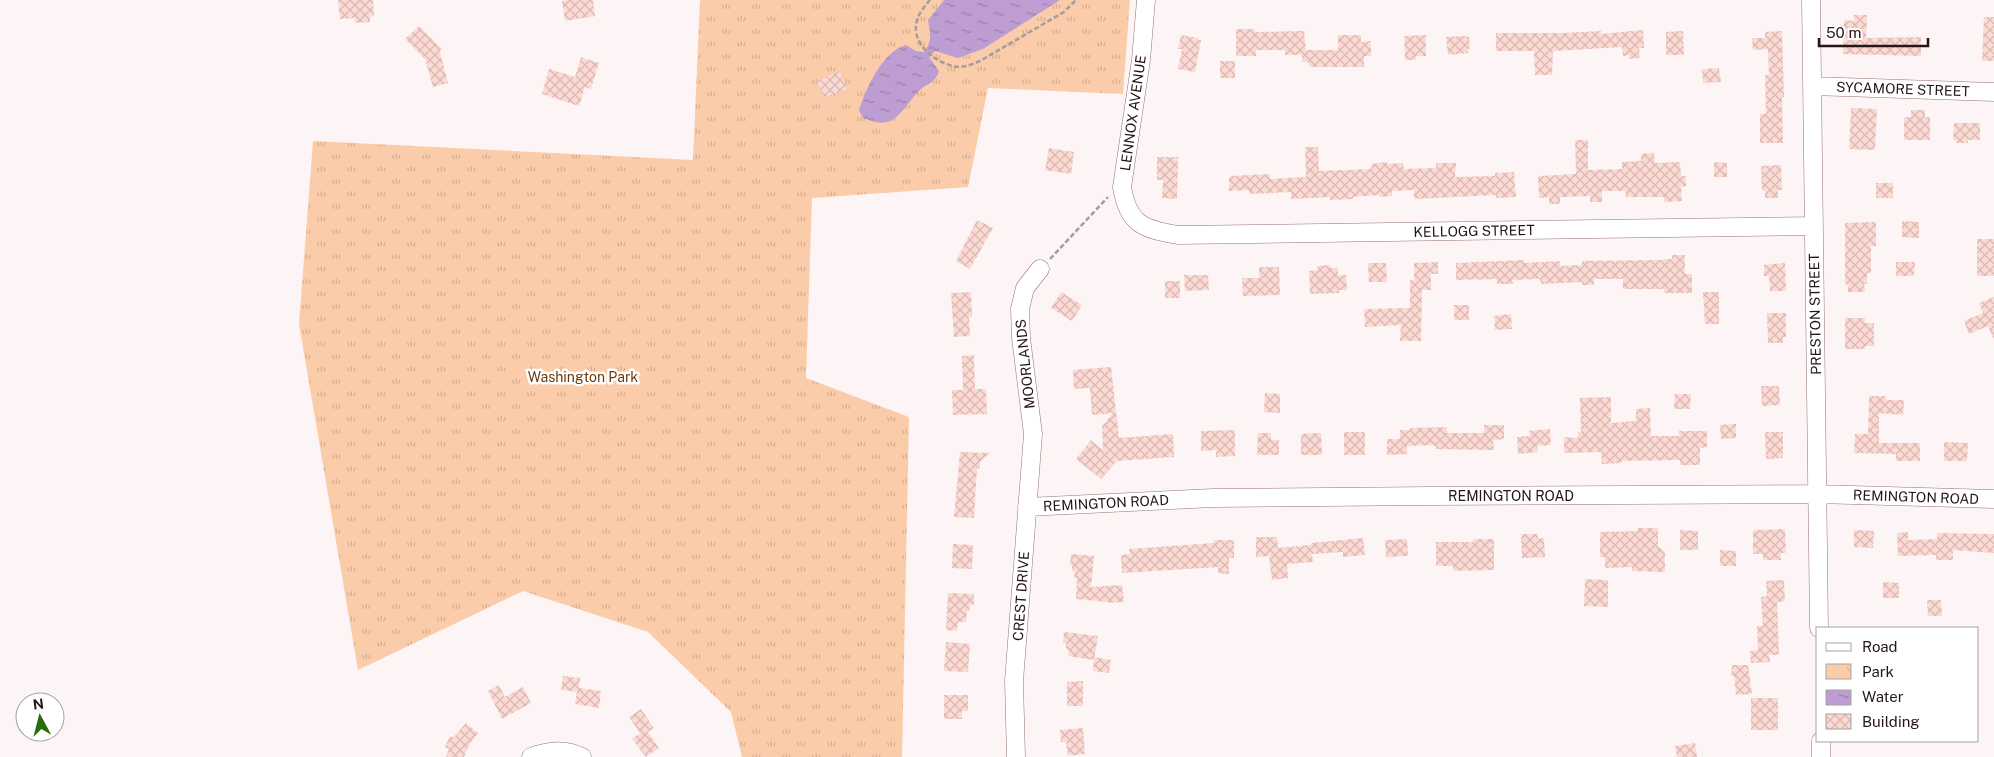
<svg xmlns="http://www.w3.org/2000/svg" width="1994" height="757" font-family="'Public Sans',sans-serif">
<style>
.park{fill:url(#park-tufts)}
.water{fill:url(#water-ripples)}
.building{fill:url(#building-cross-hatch)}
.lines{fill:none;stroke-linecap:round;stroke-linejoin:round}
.street-casing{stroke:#987179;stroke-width:19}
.path{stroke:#a69b9d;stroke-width:2.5;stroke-dasharray:5 2.5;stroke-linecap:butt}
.street{stroke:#fff;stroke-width:18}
.labels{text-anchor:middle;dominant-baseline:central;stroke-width:5;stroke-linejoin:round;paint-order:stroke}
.street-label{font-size:14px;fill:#241519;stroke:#fff}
.park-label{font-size:14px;fill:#6b3a08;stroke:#fff}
</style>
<defs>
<pattern id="park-tufts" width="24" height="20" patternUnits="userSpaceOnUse" patternTransform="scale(1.25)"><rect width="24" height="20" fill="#fbcca9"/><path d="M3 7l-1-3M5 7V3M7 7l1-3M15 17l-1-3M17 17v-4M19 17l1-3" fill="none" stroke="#d7ae91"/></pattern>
<pattern id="water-ripples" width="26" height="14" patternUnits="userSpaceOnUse" patternTransform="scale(1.25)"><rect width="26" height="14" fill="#be9dd2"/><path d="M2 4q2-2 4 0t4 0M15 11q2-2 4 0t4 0" fill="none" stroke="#9a7faa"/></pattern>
<pattern id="building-cross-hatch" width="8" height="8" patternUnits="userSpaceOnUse" patternTransform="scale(1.25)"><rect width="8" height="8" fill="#fcd9d2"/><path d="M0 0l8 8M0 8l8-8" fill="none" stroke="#d8b9b4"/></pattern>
</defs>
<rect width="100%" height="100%" fill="#fdf4f5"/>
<path class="park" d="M700,0h430l-7,94 -135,-6 -20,99 -156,11 -6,180 103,39 -7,340h-160l-11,-45 -83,-80 -125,-41 -165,79 -59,-346 14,-183 380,19z"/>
<path class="water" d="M944,0h116l-77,49 -25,9 -23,-7 -6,6 10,14c-4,13 -13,12 -21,21 -9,9 -16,23 -28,29 -9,4 -18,0 -27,-3l-4,-8c7,-22 24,-59 47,-65l10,6 8,1c9,-12 6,-19 4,-32z"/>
<path class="building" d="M338,0h35l1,16 -4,1v5l-15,1v-5l-15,1z
M569,0h24l2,16 -30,5 -3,-20z
M1854,15h13l-1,23 55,-1v19l-78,-2 1,-34 10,1z
M1984,17h10v44h-12z
M419,26l22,22 -1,4 8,31 -15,4 -8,-28 -20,-20z
M1236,29h19v3l49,-1 2,19h32v-15h23v7l10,-1v15h-7v11h-55l-1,-5h-6v-7h-17v-5h-29v6h-20z
M1643,30l1,18h-5l1,10 -11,1v-4l-6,1 -1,-9 -69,4 -1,24h-17l-1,-24h-38v-18h69l36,-2v3z
M1683,31l1,24h-18v-23z
M1782,31l2,66h-2l1,46h-23v-29h6l-1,-39 4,-1 -1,-25 -15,1 -1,-12h13v-6z
M1181,35l17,3v2h3l-6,32 -17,-3 4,-20h-4z
M1426,35v21h-10v4h-11l-1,-24z
M1464,36l5,1 1,12h-2v4l-20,2 -2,-18z
M581,57l18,6 -8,26 -6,-2 -6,19 -37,-12 7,-25 26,8z
M1220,61h15v17h-15z
M1719,68l2,14 -18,1 -1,-14z
M840,71l7,18 -23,9 -7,-17z
M1851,108l26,1 -2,41 -26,-1z
M1911,110h14v7h5v23h-26v-23h7z
M1954,123h26v17h-12v3h-12v-3h-3z
M1575,140h13v30l34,-1v-7l19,-1v-7l13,-1 1,10 25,-1 1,14h5v10l-5,1 1,14 -18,1v-5h-38l-1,-6h-23v11h-12v-6l-30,1v7h-11v-7l-10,1 -1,-22 38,-2z
M1305,147h13l1,24 52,-2v-5l16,-2v2l16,-1 1,6 32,-1v-5h20l-1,14 40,-1v-3l19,-1 2,25 -20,1v-3l-82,4v-9l-22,1v5l-13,1v-2l-26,2v2l-23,1v-3l-39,2v-7l-42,2v-4l-20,1v-13l2,-2 39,-2v5l36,-2z
M1049,148l25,4 -3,22 -26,-4z
M1157,157h21l-1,42 -15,-1 1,-18h-6z
M1714,162l13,1v14h-13z
M1781,165l1,25h-4v8h-13v-7h-3l-1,-25z
M1876,183h17v15h-17z
M977,220l16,8 -23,41 -14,-8z
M1902,221l17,1v16l-17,-1z
M1876,222v24h-5v27h-4v11h-3l1,8h-17v-7l-3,-1v-61z
M1977,239h17v37h-17z
M1672,255h13v19h7v19h-28v-4h-41v-10h-29v6h-12v-3l-41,2 -1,-5 -28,1 1,4h-16v-5l-41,1v-17l68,-3v3l36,-2v5l22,-1v-4l81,-1v-1h9z
M1438,262v12h-7v16h-9l-1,51h-21l1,-16 -36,2 -1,-18 46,-1v-28h4v-17z
M1896,262h19l-1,14h-18z
M1368,263h18l1,19h-18z
M1785,263l1,28h-16l-1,-15h-5v-11z
M1330,265l1,3h7v7h8l1,15h-8v3l-29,1 -1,-23 9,-1 -1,-4z
M1259,267h20l1,28 -37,1 -1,-18h17z
M1184,275h24l1,15 -24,1z
M1165,281h15v17h-15z
M971,292l1,25h-3l1,19 -16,1 -3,-44z
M1061,292l21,13 -10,16 -21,-13z
M1703,292h16v32h-14z
M1994,297v43l-6,-14 -19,8 -5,-13 19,-8 -4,-10z
M1454,305h15v15h-15z
M1767,313h19v24h-3v6h-15z
M1511,314l1,15 -17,1 -1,-14z
M1845,318h20v5h9v23h-9v3h-20z
M974,355l1,34h11l1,25 -34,1 -1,-25h11l-1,-34z
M1111,367l8,71 54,-4 1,23 -57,4 -16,18 -25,-20 15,-19 12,10 -1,-24 11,-13 -21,2 -2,-27 -16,1 -1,-19z
M1761,386h18l1,19 -18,1z
M1265,393l15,1v19l-16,-1z
M1675,394h16l-1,15h-16z
M1869,396h17v4h18l-1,15 -24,-2v30h41v18h-24v-7l-42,-1 1,-19h13z
M1611,397v26l25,-2v-12l14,-1 1,28h28v-5h28v16l-7,1v17h-20v-5l-59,1 1,2 -20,1 -1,-12 -37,1v-16l14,1v-6h3l-1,-34z
M1736,424v14l-15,1 -1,-14z
M1484,425h20v14l-11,1 1,10 -58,-1v-3l-5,-1 -24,1v8l-20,1v-16h13v-9h10v-2l37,-1v6h37z
M1550,429l1,16 -14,1 1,6 -20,2 -1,-17 13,-1 -1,-5z
M1235,430v26l-19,1v-7l-15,1v-20z
M1344,432h21v23h-21z
M1765,432h18v26l-17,1z
M1258,433h13v7h8v15h-22z
M1321,433l1,22h-21v-21z
M1944,442l24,1 -1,18h-23z
M960,452l30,1 -10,9v7l-3,-1 -3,50 -20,-1z
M1638,528h20v18l7,6v20l-33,-1v-4l-27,1v-11h-5v-25l38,-1z
M1785,529l1,24h-5v7h-18v-6h-10v-24z
M1680,530l18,1v19h-18z
M1854,530l20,1 -1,17 -19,-1z
M1908,532v8l29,-1v-6l57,1v19l-41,-3v10h-17v-5l-38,1 -1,-23z
M1521,534h17v5l6,-1 1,19 -23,1z
M1256,537h21l1,11 33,-3v-2l52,-5 2,17 -22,2v-5l-31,2 1,8 -26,2 1,14 -16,2 -3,-24 -13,1z
M1407,539l1,17 -22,1 -1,-17z
M1473,539h21v31l-41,1v-5h-17v-24h37z
M1214,540h20v18h-5v16l-11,-1v-6l-96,6 -1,-18 9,-1 -1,-5 85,-6z
M953,544l20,1 -1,24 -20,-1z
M1720,550l16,1v15h-16z
M1071,554l23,2 -3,31 31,-2 2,17 -16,1v-1l-32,-3 1,-21h-3l1,-6 -3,-1v-6h-2z
M1585,579l23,1v27l-24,-1z
M1784,580l1,21 -8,1 2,53h-10l1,7 -19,1 -1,-12 8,-1 -1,-24h6l-2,-29 6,-1 -1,-15z
M1883,582l16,1v15h-16z
M948,593l26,1v11h-4l-1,6h-2l-1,11h-8l-1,9 -11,-1z
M1927,600h14l1,16h-14z
M1064,632l34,4 -4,24 -26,-4 1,-6 -3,-1v-6h-3z
M946,642l24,2 -2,28 -24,-1z
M1094,657l17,3 -2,13 -16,-2z
M1732,665h16l4,29 -16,1 -2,-19h-3z
M563,676l17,2 -1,10 22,3 -2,17 -24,-4 2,-12 -16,-2z
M1083,681v25h-16v-24z
M499,685l6,12 18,-10 8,16 -29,16 -14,-28z
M944,695h24v16h-6v8h-18z
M1751,698h27v32h-27z
M641,709l13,19 -6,4 11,16 -13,9 -14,-18 8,-6 -11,-16z
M466,723l12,10 -9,12 -5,12h-18l3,-8 -4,-2 5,-11 4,1z
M1083,728l2,26 -17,2 -2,-14h-5l-1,-12z
M1695,743l2,14h-20l-2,-11z"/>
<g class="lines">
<defs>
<path id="street" d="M1146,0l-5,60 -19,127c6,38 22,42 56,48l636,-9
M1811,0l8,628
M1812,86l182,6
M1027,507l186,-9 218,-2 386,-2 177,5
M1821,741v16
M531,757c18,-7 33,-8 51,0
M1016,757l-2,-76 19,-247 -12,-96 -1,-29 5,-21 15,-19"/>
</defs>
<use href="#street" class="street-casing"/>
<path class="path" d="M930,0c-5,6 -11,13 -13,20 -7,24 19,44 41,47 8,0 15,-3 22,-6l84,-49 12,-12
M1050,259l58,-62"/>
<use href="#street" class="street"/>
</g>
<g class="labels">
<g class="street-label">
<text transform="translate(1903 89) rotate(2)">SYCAMORE STREET</text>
<text transform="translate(1133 113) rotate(-82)">LENNOX AVENUE</text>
<text transform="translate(1474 231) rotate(-1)">KELLOGG STREET</text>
<text transform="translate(1815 314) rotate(-91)">PRESTON STREET</text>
<text transform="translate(1025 364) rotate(-96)">MOORLANDS</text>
<text x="1511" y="496">REMINGTON ROAD</text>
<text transform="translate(1916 497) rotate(2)">REMINGTON ROAD</text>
<text transform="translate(1106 503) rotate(-3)">REMINGTON ROAD</text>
<text transform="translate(1021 596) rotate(-86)">CREST DRIVE</text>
</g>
<g class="park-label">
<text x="583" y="377">Washington Park</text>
</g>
</g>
<rect x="1816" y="627" width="162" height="115" fill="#ffffff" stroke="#a7a1a3"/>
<rect x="1826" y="643" width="25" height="8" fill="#ffffff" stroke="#a7a1a3"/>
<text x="1862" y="652" font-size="15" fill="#241519">Road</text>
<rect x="1826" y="664" width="25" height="15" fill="url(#park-tufts)" stroke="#a7a1a3"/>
<text x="1862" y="677" font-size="15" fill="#241519">Park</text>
<rect x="1826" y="690" width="25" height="15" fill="url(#water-ripples)" stroke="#a7a1a3"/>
<text x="1862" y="702" font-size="15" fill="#241519">Water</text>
<rect x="1826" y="714" width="25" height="15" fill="url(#building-cross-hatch)" stroke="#a7a1a3"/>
<text x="1862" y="727" font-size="15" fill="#241519">Building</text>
<g transform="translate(40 717) rotate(353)"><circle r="24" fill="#ffffff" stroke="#a7a1a3"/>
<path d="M0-4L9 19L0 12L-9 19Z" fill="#276d08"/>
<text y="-8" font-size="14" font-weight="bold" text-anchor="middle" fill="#241519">N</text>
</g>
<path d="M1819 38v8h109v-8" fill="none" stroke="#241519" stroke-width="2.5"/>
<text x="1826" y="38" font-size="15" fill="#241519" stroke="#ffffff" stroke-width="4" paint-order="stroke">50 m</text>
</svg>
